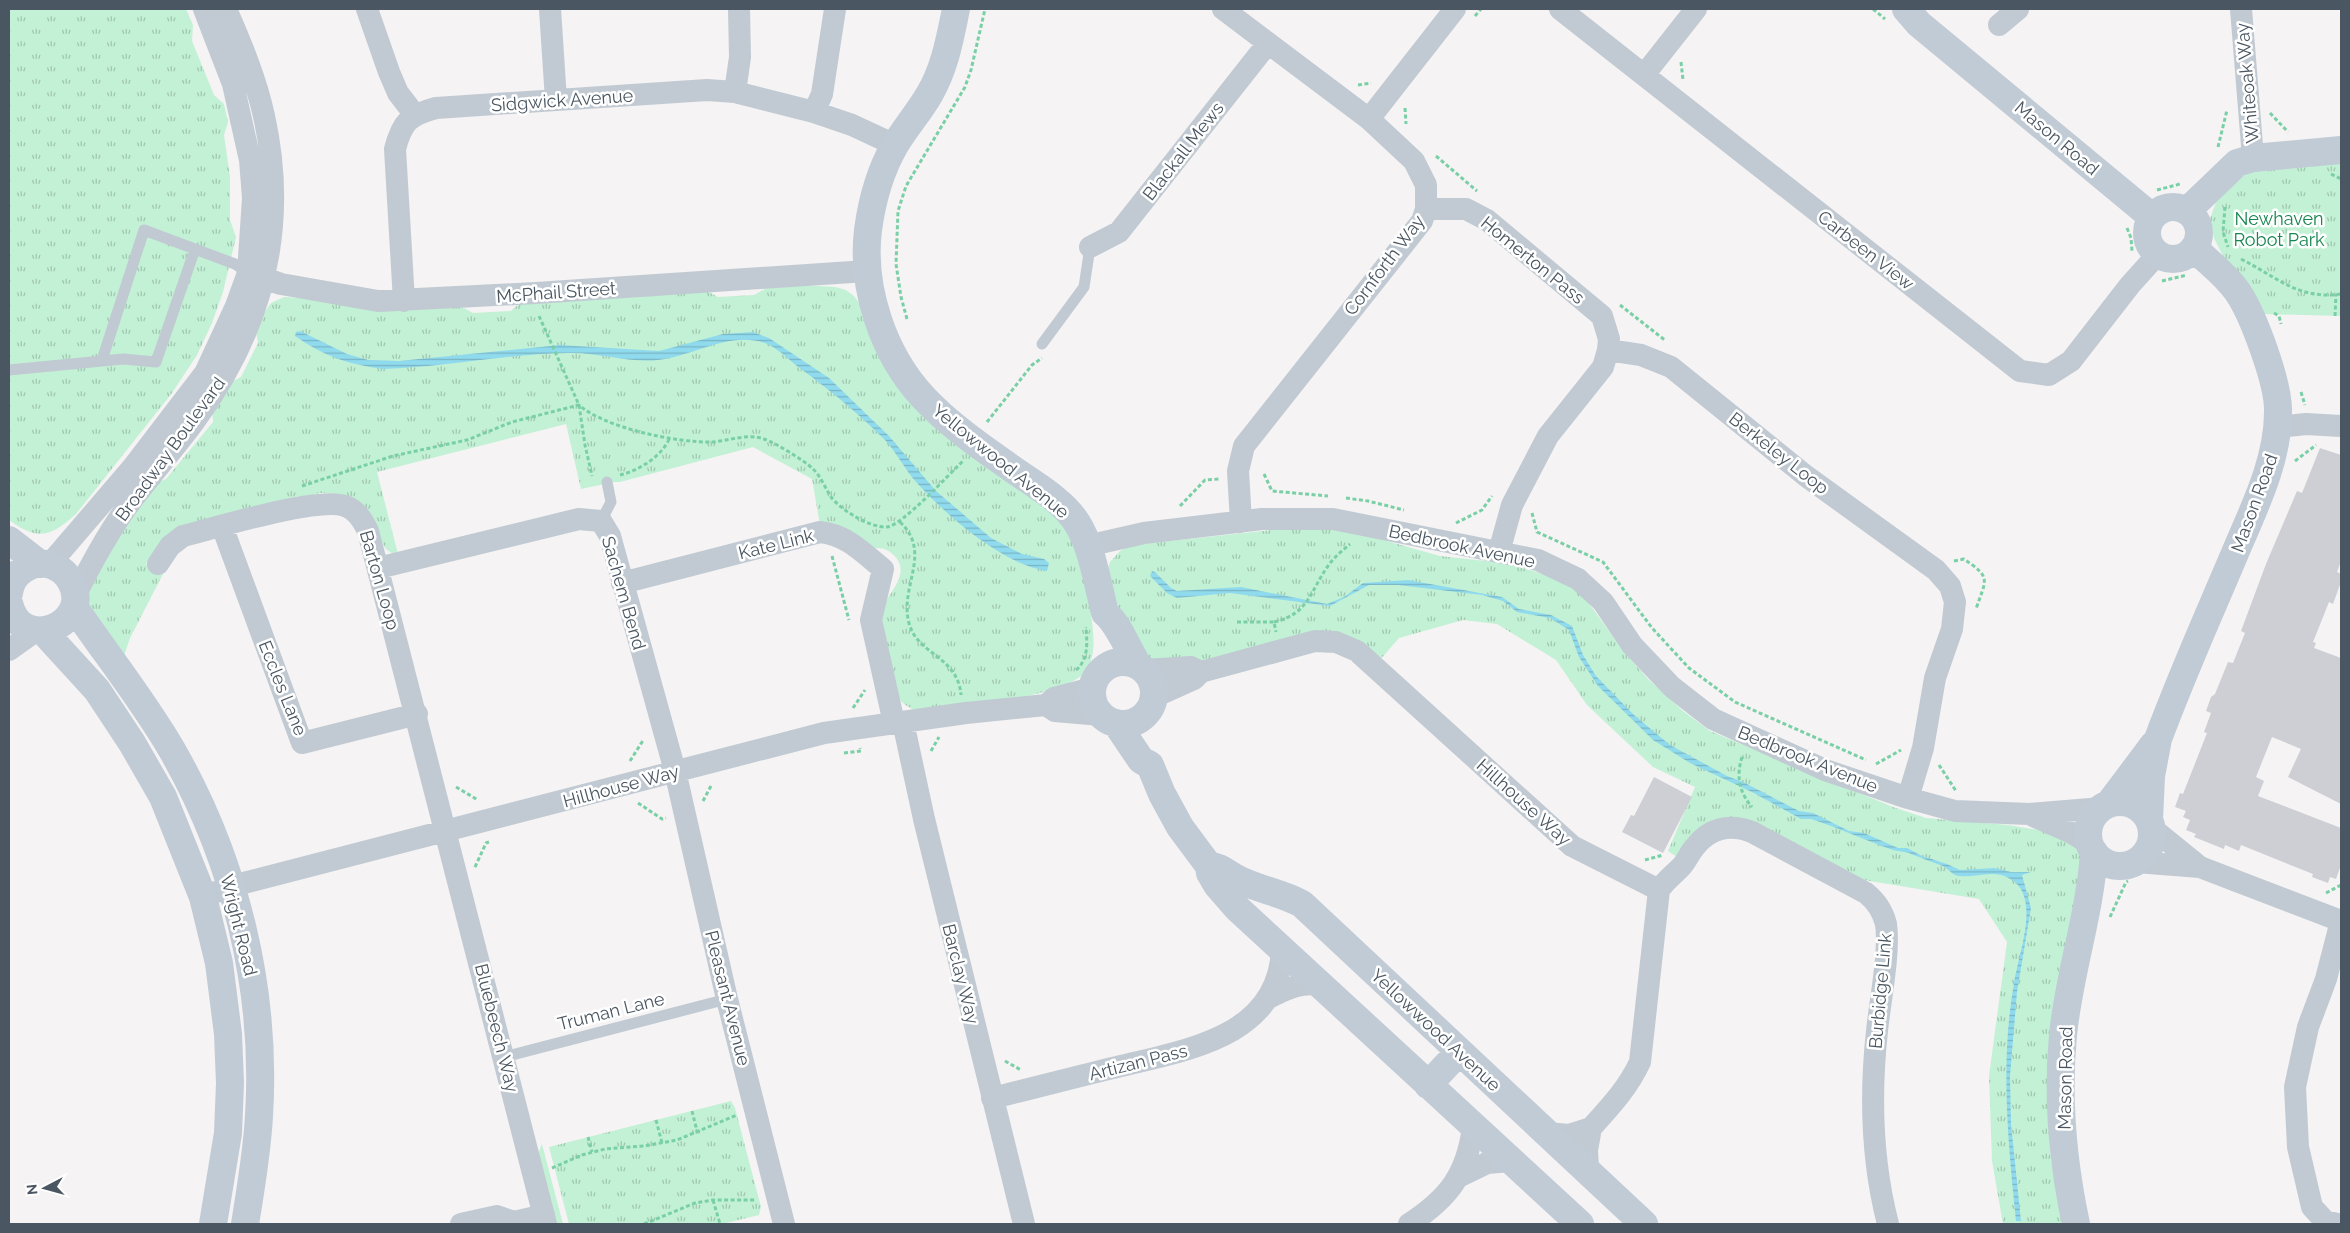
<svg xmlns="http://www.w3.org/2000/svg" width="2350" height="1233" font-family="Raleway,sans-serif">
<style>
.grass{fill:#c3f1d5}
.park{fill:url(#park-tufts)}
.water{fill:url(#water-rules)}
.building{fill:#cdcfd5}
.lines{fill:none;stroke-linecap:round;stroke-linejoin:round}
.path{stroke:#7ad0a6;stroke-width:3;stroke-dasharray:4 2.5;stroke-linecap:butt}
.lane{stroke:#c1cad2;stroke-width:11}
.street{stroke:#c1cad2;stroke-width:22}
.secondary{stroke:#c1cbd6;stroke-width:28}
.labels{text-anchor:middle;dominant-baseline:central;stroke-width:5;stroke-linejoin:round;paint-order:stroke}
.street-label{font-size:18px;fill:#4a5661;stroke:#fff}
.park-label{font-size:18px;fill:#17864f;stroke:#fff}
</style>
<defs>
<pattern id="park-tufts" width="24" height="20" patternUnits="userSpaceOnUse" patternTransform="scale(1.25)"><rect width="24" height="20" fill="#c3f1d5"/><path d="M3 7l-1-3M5 7V3M7 7l1-3M15 17l-1-3M17 17v-4M19 17l1-3" fill="none" stroke="#a0c6b0"/></pattern>
<pattern id="water-rules" width="6" height="5" patternUnits="userSpaceOnUse" patternTransform="scale(1.25)"><rect width="6" height="5" fill="#90daee"/><path d="M0 2.5h6" fill="none" stroke="#78b4c4"/></pattern>
</defs>
<rect width="100%" height="100%" fill="#f5f3f3"/>
<path class="grass" d="M542,1144l21,80h-7l-18,-70z"/>
<path class="park" d="M9,9h177l7,16 -1,16 22,54 10,9 4,18 -4,13 6,42v43l6,17 -13,55 -11,31 -15,32 -25,38 -96,121c-25,23 -39,27 -67,6z
M2341,162v154l-78,-2 -40,-58 -9,-18 -4,-19 7,-20 31,-28z
M801,286c44,0 54,-2 69,42l180,180c7,9 19,19 23,30 10,21 14,47 17,70 3,19 7,43 -2,60 -15,30 -136,39 -170,44 -7,-4 -17,-8 -21,-16 -3,-8 -20,-65 -20,-73 0,-23 43,-49 13,-71 -10,-7 -18,-2 -25,-4 -15,-5 -30,-15 -45,-23l-8,-46 -59,-32 -133,35h-6l-33,7 -15,-65 -189,48 21,82h-5l-7,-5 -31,-49 -15,-6 -20,-1 -144,37 -15,11 -15,23 17,10 -33,64 -7,21 -36,-55 2,-22 66,-99 11,-4 47,-57 -1,-11 19,-29 10,-5 17,-34 -2,-11 7,-18 8,-11 13,-6 178,10 11,6 38,-2 9,-8 187,-12 11,6 36,-2 13,-7z
M1330,529l39,7 71,20 55,6 36,8 35,13 19,15 39,54 24,27 35,32 27,20 183,76 33,11 82,7 44,7 26,13 6,12 -35,273 2,30 12,64h-60l-11,-63 -3,-85 18,-134 -28,-43 -115,-19 -121,-62 -66,39 -9,-6 27,-64 -42,-20 -66,-62 -31,-45 -59,-36 -34,-4 -64,18 -20,23 -30,-23 -146,24 -46,3 -22,-12 -29,-78 4,-13 10,-11 9,-5 12,-2 131,-14z
M731,1101l4,7 26,99 -2,8 -37,9h-153l-20,-77z"/>
<path class="water" d="M300,331l47,23 21,6 31,1 161,-16 99,6 64,-17 30,-2 16,6 60,40 60,58 47,55 55,47 31,16 22,5 5,4 -2,8c-44,-6 -101,-56 -130,-88 -12,-13 -20,-30 -32,-43 -26,-26 -54,-49 -84,-71 -11,-8 -24,-22 -36,-26 -36,-12 -71,13 -107,17 -30,3 -60,-8 -90,-7 -62,1 -124,14 -185,16 -36,-5 -59,-13 -88,-33l1,-4z
M1152,571l3,1 16,16 6,3 64,-4 86,17 17,-7 19,-14 45,-3 94,17 17,12 32,6 21,11 11,29 13,21 38,39 36,30 57,31 16,6 56,29 14,2 36,18 15,2 34,15h9l15,8 25,8 13,6 34,-2 17,4h20l-9,3 9,33 -14,84 -7,84 1,48 10,97h-5c-8,-79 -16,-159 -2,-238 4,-27 24,-77 3,-99 -21,-20 -43,-3 -62,-9 -4,-2 -8,-7 -12,-9 -11,-4 -22,-8 -32,-12 -5,-3 -12,-2 -18,-4 -28,-10 -54,-22 -82,-31h-10l-47,-26 -64,-30 -37,-23 -55,-54 -19,-29 -10,-27 -19,-12 -33,-6 -14,-11 -21,-6 -84,-10h-29l-39,21 -100,-13 -53,5 -10,-5 -17,-17z"/>
<path class="building" d="M2320,448l21,7v106l-4,11 4,2v8l-8,22 -4,-2 -16,40 3,1 -2,5 27,10v146l-53,-27 13,-28 -29,-12 -16,40 8,4 -6,15 83,32v37l-5,14 -6,-2 -2,6 -16,-6 1,-3 -72,-29 -2,6 -14,-6 -1,4 -30,-12 2,-3 -10,-4 4,-10 -7,-3 3,-6 -11,-4 5,-14 3,1 24,-61 -3,-1 7,-19 -5,-2 5,-14 4,-3 13,-32 5,1 12,-30 -4,-2 25,-67 31,-73 5,2z
M1654,777l38,20 -29,56 -41,-21 9,-17 3,1z"/>
<g class="lines">
<path class="path" d="M1873,9l12,10
M1475,16l6,-7
M1681,62l2,18
M1358,85l13,-2
M1405,108l1,16
M2270,113l18,19
M2218,147l9,-37
M1436,156l41,35
M2331,174l10,5
M2157,190l23,-6
M2225,207l-2,25 5,15
M2127,228l4,10 1,13
M2241,259c36,18 57,41 100,35
M2162,281l25,-6
M1620,305l46,36
M2274,313l5,3 2,8
M539,316l40,89 6,40 7,31
M2335,316l1,-22
M907,319l-6,-22 -5,-33 2,-53 8,-25 59,-99 6,-17 14,-61
M2301,392l4,13
M987,422l45,-57 10,-7
M2295,461l21,-16
M1264,474l8,17 56,5
M620,475c18,-4 43,-19 50,-38
M302,486l91,-30 74,-16 45,-18 67,-17c26,23 98,38 133,37 16,-1 36,-9 52,-3 10,3 41,22 48,29 9,8 13,20 19,29 10,13 39,31 56,30 16,-2 62,-53 76,-66
M1346,498l22,3 36,9
M1180,506l25,-26 15,-1
M1532,513l5,19 66,30 49,66 37,40 46,34 131,58
M900,522c33,31 -1,64 9,101 8,32 49,33 52,72
M1456,523l26,-13 10,-14
M832,556l17,64
M1954,561l10,-2c28,19 22,20 12,50
M1237,622h37l2,10
M1274,622c35,-8 36,-31 54,-56 6,-9 14,-15 22,-22
M1076,670c13,-11 11,-28 10,-43
M853,708l12,-18
M931,751l8,-14
M844,753l17,-2 -1,-3
M1742,757c-6,19 -3,35 10,50
M630,761l14,-22
M1876,764l25,-14
M1939,765l17,26
M456,787l22,13
M703,801l9,-17
M638,803l24,16 4,-1
M1645,860l18,-5
M475,867l11,-24 3,-1
M2326,893l15,-8
M2110,917l16,-35 2,-1
M1005,1061l16,9
M692,1111l5,20
M656,1120l6,23
M588,1137l4,15
M552,1168l30,-13 23,-6 39,-3 33,-6 60,-25
M713,1200l7,24
M644,1224l51,-21 18,-3h43"/>
<path class="lane" d="M1042,344l42,-57 6,-40
M102,360l42,-130 91,34 13,9
M9,370l114,-11 33,3 39,-113
M601,521l10,-19 -4,-20
M504,1057l223,-58"/>
<path class="street" d="M367,9l22,63 9,21 17,22
M550,9l6,91
M1223,9l146,110 45,42 12,24v24l-4,12 -178,225 -6,25 3,51
M1560,9l460,362 29,4 22,-14 59,-76 28,-31
M2241,9l12,149
M1999,25l19,-16
M1644,75l52,-66
M735,92l5,-35 -1,-48
M814,112l8,-18 13,-85
M1369,119l86,-110
M1426,209h40l21,11 115,96 7,23 -1,11 -5,17 -55,69 -36,69 -13,47
M1090,247l29,-15 149,-189
M252,274l29,10 97,17 158,-8 331,-22
M404,301l-9,-152c7,-27 14,-34 41,-41l271,-18 28,2 79,20 38,13 43,20
M1608,350l33,5 30,12 135,109 130,94 14,16 5,16 -3,27 -17,49 -12,70 -15,50
M2278,427l28,-3 35,2
M222,526l80,217 115,-29
M1087,546l57,-13 118,-14h71l205,41 40,19 25,23 29,43 40,42 41,32 112,51 83,28 47,13 74,3 73,-6
M158,564l12,-18 13,-10c32,-8 136,-40 162,-30 12,4 18,15 23,25l178,693
M49,565l84,-98 72,-94 31,-67 12,-33 5,-75 -3,-38 -17,-76 -29,-75
M378,568l201,-49 22,2 9,15 65,235 52,228 57,225
M622,583l198,-51c27,3 42,20 63,37l-12,51 23,103
M75,596c15,-30 30,-58 49,-85 22,-31 48,-59 70,-89 68,-92 95,-193 70,-306 -8,-37 -23,-73 -38,-107
M9,650l28,-20
M1145,670l46,-3 10,5
M1154,697l40,-18 7,-7 114,-31 21,1 21,9 215,195 87,44 -19,172c-12,26 -30,45 -49,66
M1046,705l8,-7 39,-10
M903,722l21,97 100,405
M2033,816l39,17 18,11
M2152,828l48,39 141,54
M2136,862l64,5
M1659,890c6,-9 14,-15 22,-23 5,-5 8,-13 13,-19 15,-20 35,-25 58,-16l114,61c10,8 17,19 20,31 4,28 -6,77 -9,107 -7,64 -5,131 11,193
M203,897l29,-11 592,-153 142,-20 80,-8 9,6 46,4
M1270,997c17,-8 30,-15 49,-12
M992,1098c42,-10 83,-21 125,-31 68,-17 161,-29 165,-117
M1546,1133l23,2 22,-7 -4,22 1,21
M1460,1176l27,-13 24,-2
M461,1224l36,-8 17,6 30,-7
M1409,1224c40,-26 58,-50 64,-97
M2337,1224l-12,-3 -13,-14 -14,-60 -3,-60 13,-60 18,-48 15,-58"/>
<path class="secondary" d="M956,9c-6,29 -11,59 -27,86 -10,17 -23,32 -34,50 -15,26 -23,55 -27,85 -7,58 15,124 55,167 25,27 58,50 88,71 22,16 52,32 66,55 15,23 21,63 28,90 14,11 23,37 33,52
M1906,9l13,15 233,193
M2147 233a26 26 0 1 1 52 0a26 26 0 1 1-52 0Z
M2187,211l50,-48 16,-5 88,-8
M9,540l31,24
M9,593c2,-20 23,-34 42,-28 9,3 16,9 20,17 23,41 -50,74 -62,21
M74,607c32,47 69,93 98,143 63,110 95,239 87,366 -2,36 -8,72 -14,108
M43,631l54,59 35,53 31,54 40,100 16,66 9,71 2,49 -2,50 -15,91
M1092 693a31 31 0 1 1 62 0a31 31 0 1 1-62 0Z
M1116,723l25,37 9,5 12,29 18,33 29,39 1,7 7,12 21,24 342,315
M2088 834a32 32 0 1 1 64 0a32 32 0 1 1-64 0Z
M2109,804l45,-60
M2149,820l2,-44 7,-37c24,-65 53,-129 80,-193 18,-42 40,-87 40,-134 1,-28 -25,-98 -41,-121 -12,-17 -29,-29 -43,-43
M1209,866c10,0 16,6 25,11 21,12 46,15 68,27l342,320
M1428,1085l31,-33
M2076,1224c-13,-61 -19,-126 -13,-189 6,-62 27,-120 31,-183"/>
</g>
<g class="labels">
<g class="street-label">
<text transform="translate(2247 83) rotate(-95)">Whiteoak Way</text>
<text transform="translate(562 100) rotate(-4)">Sidgwick Avenue</text>
<text transform="translate(2057 138) rotate(40)">Mason Road</text>
<text transform="translate(1183 151) rotate(-52)">Blackall Mews</text>
<text transform="translate(1866 250) rotate(38)">Carbeen View</text>
<text transform="translate(1533 260) rotate(39)">Homerton Pass</text>
<text transform="translate(1384 265) rotate(-53)">Cornforth Way</text>
<text transform="translate(556 292) rotate(-4)">McPhail Street</text>
<text transform="translate(170 449) rotate(-54)">Broadway Boulevard</text>
<text transform="translate(1779 453) rotate(38)">Berkeley Loop</text>
<text transform="translate(1001 461) rotate(39)">Yellowwood Avenue</text>
<text transform="translate(2254 503) rotate(-70)">Mason Road</text>
<text transform="translate(776 544) rotate(-14)">Kate Link</text>
<text transform="translate(1462 546) rotate(12)">Bedbrook Avenue</text>
<text transform="translate(380 580) rotate(74)">Barton Loop</text>
<text transform="translate(624 593) rotate(74)">Sachem Bend</text>
<text transform="translate(283 688) rotate(68)">Eccles Lane</text>
<text transform="translate(1808 759) rotate(22)">Bedbrook Avenue</text>
<text transform="translate(621 786) rotate(-15)">Hillhouse Way</text>
<text transform="translate(1524 802) rotate(42)">Hillhouse Way</text>
<text transform="translate(239 925) rotate(76)">Wright Road</text>
<text transform="translate(961 974) rotate(76)">Barclay Way</text>
<text transform="translate(1880 991) rotate(-85)">Burbidge Link</text>
<text transform="translate(728 998) rotate(76)">Pleasant Avenue</text>
<text transform="translate(611 1011) rotate(-14)">Truman Lane</text>
<text transform="translate(497 1028) rotate(76)">Bluebeech Way</text>
<text transform="translate(1436 1030) rotate(43)">Yellowwood Avenue</text>
<text transform="translate(1138 1062) rotate(-14)">Artizan Pass</text>
<text transform="translate(2065 1078) rotate(-89)">Mason Road</text>
</g>
<g class="park-label">
<text x="2279" y="218">Newhaven<tspan x="2279" dy="21">Robot Park</tspan></text>
</g>
</g>
<rect width="2350" height="1233" fill="none" stroke="#4a5661" stroke-width="20"/>
<g transform="translate(45 1188) rotate(264)" stroke="#ffffff" stroke-width="4" paint-order="stroke">
<path d="M0-4L9 19L0 12L-9 19Z" fill="#4a5661"/>
<text y="-8" font-size="14" font-weight="bold" text-anchor="middle" fill="#4a5661">N</text>
</g>
</svg>
